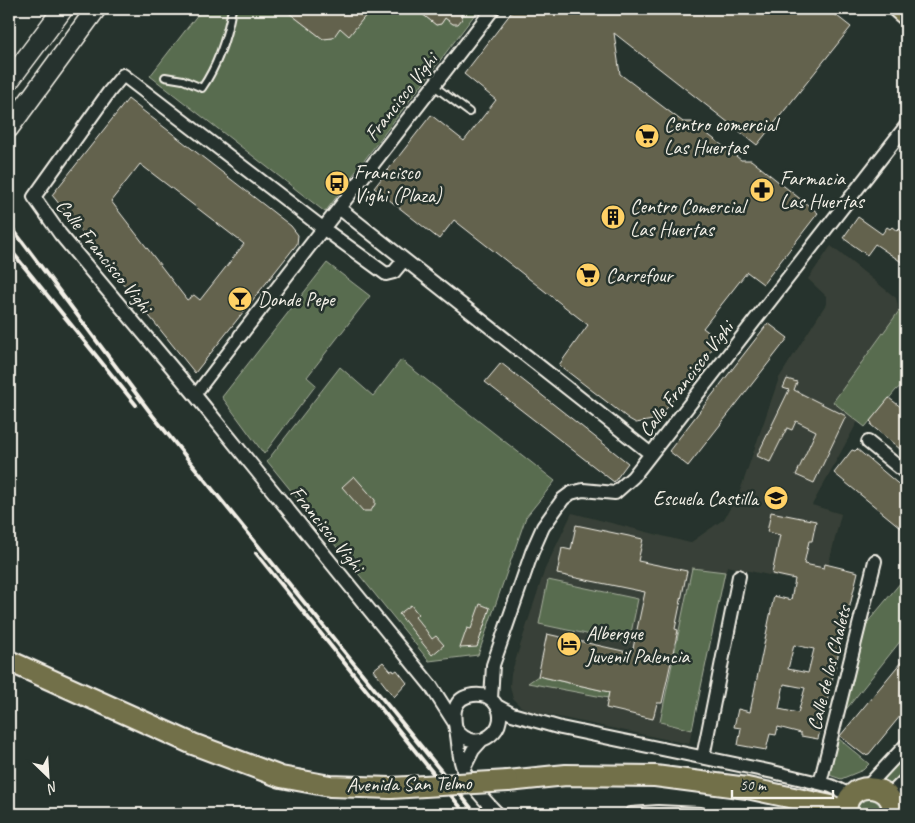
<svg xmlns="http://www.w3.org/2000/svg" width="915" height="823" font-family="Caveat,sans-serif">
<style>
.built{fill:#384137}
.green{fill:#586c50;stroke:#a6ae9c}
.building{fill:#63624e;stroke:#f4f1e8;fill-rule:evenodd}
.lines{fill:none;stroke-linecap:round;stroke-linejoin:round}
.service-casing{stroke:#f4f1e8;stroke-width:10}
.pedestrian-casing{stroke:#f4f1e8;stroke-width:14}
.minor-casing{stroke:#f4f1e8;stroke-width:16}
.secondary-casing{stroke:#f4f1e8;stroke-width:22}
.primary-casing{stroke:#f4f1e8;stroke-width:24}
.service{stroke:#26332d;stroke-width:6}
.pedestrian{stroke:#26332d;stroke-width:10}
.minor{stroke:#26332d;stroke-width:12}
.secondary{stroke:#26332d;stroke-width:19}
.primary{stroke:#726f4a;stroke-width:20}
.rail{stroke:#f4f1e8;stroke-width:4}
.primary-bridge-casing{stroke:#f4f1e8;stroke-width:24;stroke-linecap:butt}
.primary-bridge{stroke:#726f4a;stroke-width:20}
.labels{text-anchor:middle;dominant-baseline:central;stroke-width:5;stroke-linejoin:round;paint-order:stroke}
.street-label{font-size:20px;fill:#f4f1e8;stroke:#26332d}
.poi-label{font-size:20px;fill:#f4f1e8;stroke:#26332d;text-anchor:start}
</style>
<rect width="100%" height="100%" fill="#26332d"/>
<filter id="ink" filterUnits="userSpaceOnUse"><feTurbulence type="fractalNoise" baseFrequency=".02" numOctaves="2"/><feDisplacementMap in="SourceGraphic" scale="10" xChannelSelector="R" yChannelSelector="G"/><feConvolveMatrix kernelMatrix="1 2 1 2 8 2 1 2 1" color-interpolation-filters="sRGB"/></filter>
<g filter="url(#ink)">
<path class="built" d="M831,246l65,52 3,13 -66,90 25,20 -46,84 29,9 -18,73 -96,-21 -38,178 -160,-33 -9,-5 -7,-7 -3,-13 1,-12 34,-105 27,-56 118,30 34,-24 16,-28 39,-113 47,-74v-8l-18,-17z"/>
<path class="green" d="M202,9h82l39,30 5,-3 3,3 9,-11 7,6 4,-1 20,-24h45l20,16 5,-1 4,-6 8,6 5,-1 4,-4 -1,-6 -5,-4h23l-154,203 -175,-136z
M327,263l43,33 -63,81 9,8 -52,69 -42,-57z
M899,311l7,6v73l-5,-4 -5,4 -31,37 -32,-25z
M401,360l154,121 -29,36 -48,138 -49,6 -162,-200 73,-94 33,29z
M692,568l33,4 -33,158 -32,-8z
M906,576v58l-62,78 23,-89z
M548,580l90,19 -9,44 -90,-19z
M538,676l71,16 -1,6 -80,-15z
M838,738l31,26 -6,6 -22,9 -12,-4z
M906,745v34l-18,18 -22,-9z
M870,799c8,2 12,7 11,15h-23c-2,-9 4,-14 12,-15z"/>
<path class="building" d="M284,9h87l-22,27 -9,-8 -7,10 -10,1z
M416,9h40l5,4 1,6 -4,5h-5l-8,-6 -4,6 -5,1z
M514,9h314l23,18 -94,118 -143,-112 6,41 63,48h9l49,38h10l67,53 -55,71 -16,-12 -44,56 16,12 -56,73 -10,7 -17,3 -7,-4 -70,-54 29,-40 -134,-105 -15,19 -65,-51 57,-73 33,26 32,-41 -32,-26z
M128,99l163,127 7,9 -1,9 -102,129 -143,-178zM140,164l104,80 -44,56 -6,-5 -7,5 -76,-99z
M858,217l24,17 5,-7 3,2 2,-2 5,4 2,-2 7,6v30l-31,-21 -8,11 -24,-17z
M768,323l20,15 -100,128 -19,-15z
M501,363l127,100 -14,19 -129,-100z
M787,379l10,3 -3,8 52,26 -32,67 -18,-8 20,-44 -20,-10 -4,9 -5,-2 -17,34 -13,-6 32,-66 -6,-2z
M889,398l17,13v43l-35,-29 1,-2 -2,-2z
M857,449l46,39 -1,2 4,4v38l-72,-59 18,-23 3,1z
M354,476l21,24v4l-4,7h-8l-21,-24z
M771,512l45,9 -4,20h-3l-5,23 20,4 1,-4 33,8 -40,167 -17,-3v-3l-23,-6 -2,8 -6,-1 -4,16 -28,-5 3,-17 -7,-1 4,-18 12,3 24,-116 17,4 4,-21 -23,-5 8,-39 -13,-3zM794,645l20,4 -6,24 -20,-4zM784,684l21,4 -7,25 -19,-4z
M576,525l67,14 -5,22 49,10 -12,58 3,1 -16,73h-5l-4,16 -47,-11 3,-16 -71,-16 9,-42 85,19 13,-61 -88,-18 5,-26 9,2z
M480,604l10,4 -13,39 -17,1 7,-20 4,1z
M411,605l7,9 -3,3 10,12 7,10 4,-3 8,9 -12,10 -33,-41z
M906,656v53l-37,45 -5,1 -24,-19z
M383,662l8,9 2,-1 1,2 3,-2 10,13 -13,14 -21,-27z"/>
<g class="lines">
<defs>
<path id="service" d="M165,77l18,3 19,8c16,-23 25,-52 30,-79
M434,86l35,26"/>
<path id="pedestrian" d="M195,395l45,-59"/>
<path id="minor" d="M339,208l312,246
M404,260l-10,12 -8,2 -62,-45 -201,-154 -14,17 -75,105 26,37 135,161 236,291 23,36
M240,336l253,-327
M868,442l38,31
M491,699l2,-34 39,-113 11,-25 20,-28 8,-6 12,-3 32,3 18,-16 273,-351
M497,706l15,8 49,14 212,44 58,14 21,10
M456,729c20,29 59,-3 38,-27 -5,-6 -13,-8 -21,-7 -21,3 -20,19 -17,35 3,13 2,26 7,38 5,15 24,35 35,46
M703,757l36,-181
M463,770l10,-20 9,-10
M820,783l55,-222
M866,788l40,-43
M888,797l18,-18
M631,814l27,-2 43,2"/>
<path id="secondary" d="M9,81l54,-72
M9,128l87,-119"/>
<path id="primary" d="M899,9l7,6
M9,661l184,83 88,33 49,9 61,2
M508,781l58,-6 89,1 92,12 84,18 14,8
M847,814c-6,-35 51,-34 45,0"/>
</defs>
<use href="#service" class="service-casing"/>
<use href="#pedestrian" class="pedestrian-casing"/>
<use href="#minor" class="minor-casing"/>
<use href="#secondary" class="secondary-casing"/>
<use href="#primary" class="primary-casing"/>
<use href="#service" class="service"/>
<use href="#pedestrian" class="pedestrian"/>
<use href="#minor" class="minor"/>
<use href="#secondary" class="secondary"/>
<use href="#primary" class="primary"/>
<path class="rail" d="M9,224l144,192 323,398
M9,248l127,157
M256,553l210,261"/>
<defs>
<path id="primary-bridge" d="M391,788l117,-7"/>
</defs>
<use href="#primary-bridge" class="primary-bridge-casing"/>
<use href="#primary-bridge" class="primary-bridge"/>
</g>
</g>
<defs>
<symbol id="supermarket-disc" viewBox="-11 -11 22 22"><circle r="9.5" fill="#ffd166" stroke="#26332d"/><path d="M-6-5.5h2.5l.6 2H6L4.5 2H-2.5L-4.4-4H-6ZM-1.5 3.2a1.3 1.3 0 1 0 .1 0ZM3 3.2a1.3 1.3 0 1 0 .1 0Z" fill="#111"/></symbol>
<symbol id="bus-disc" viewBox="-11 -11 22 22"><circle r="9.5" fill="#ffd166" stroke="#26332d"/><path d="M-5-6H5V4H4V6H2V4H-2V6H-4V4H-5ZM-3.5-4V0h7V-4ZM-3.5 1.2v1.5H-2V1.2ZM2 1.2v1.5H3.5V1.2Z" fill="#111"/></symbol>
<symbol id="pharmacy-disc" viewBox="-11 -11 22 22"><circle r="9.5" fill="#ffd166" stroke="#26332d"/><path d="M-2-6h4v4h4v4h-4v4h-4v-4h-4v-4h4Z" fill="#111"/></symbol>
<symbol id="building-disc" viewBox="-11 -11 22 22"><circle r="9.5" fill="#ffd166" stroke="#26332d"/><path d="M-4-6H4V6H1V3H-1V6H-4ZM-2.5-4.3h1.7v1.8h-1.7ZM.8-4.3h1.7v1.8H.8ZM-2.5-1h1.7V.8h-1.7ZM.8-1h1.7V.8H.8Z" fill="#111"/></symbol>
<symbol id="bar-disc" viewBox="-11 -11 22 22"><circle r="9.5" fill="#ffd166" stroke="#26332d"/><path d="M-6-5H6L.8 .8V4.5H3.5V6h-7V4.5H-.8V.8Z" fill="#111"/></symbol>
<symbol id="school-disc" viewBox="-11 -11 22 22"><circle r="9.5" fill="#ffd166" stroke="#26332d"/><path d="M0-5L7-2L0 1L-7-2ZM-4 1L0 2.5L4 1V4Q0 6-4 4Z" fill="#111"/></symbol>
<symbol id="hotel-disc" viewBox="-11 -11 22 22"><circle r="9.5" fill="#ffd166" stroke="#26332d"/><path d="M-6-4.5h1.5V1H6V5H4.5V3h-9V5H-6ZM-4 0a1.8 1.8 0 1 1 3.6 0ZM.5 0V-2.5h3Q6-2.5 6 0Z" fill="#111"/></symbol>
</defs>
<g fill-rule="evenodd">
<use href="#supermarket-disc" x="633" y="122" width="28" height="28"/>
<use href="#bus-disc" x="323" y="169" width="28" height="28"/>
<use href="#pharmacy-disc" x="748" y="176" width="28" height="28"/>
<use href="#building-disc" x="599" y="203" width="28" height="28"/>
<use href="#supermarket-disc" x="574" y="261" width="28" height="28"/>
<use href="#bar-disc" x="226" y="285" width="28" height="28"/>
<use href="#school-disc" x="762" y="484" width="28" height="28"/>
<use href="#hotel-disc" x="555" y="630" width="28" height="28"/>
</g>
<g class="labels">
<g class="street-label">
<text transform="translate(401 97) rotate(-52)">Francisco Vighi</text>
<text transform="translate(104 256) rotate(51)">Calle Francisco Vighi</text>
<text transform="translate(686 379) rotate(-52)">Calle Francisco Vighi</text>
<text transform="translate(327 529) rotate(51)">Francisco Vighi</text>
<text transform="translate(829 668) rotate(-76)">Calle de los Chalets</text>
<text transform="translate(409 784) rotate(-1)">Avenida San Telmo</text>
</g>
<g class="poi-label">
<text x="664" y="124">Centro comercial<tspan x="664" dy="23">Las Huertas</tspan></text>
<text x="354" y="172">Francisco<tspan x="354" dy="23">Vighi (Plaza)</tspan></text>
<text x="780" y="178">Farmacia<tspan x="780" dy="23">Las Huertas</tspan></text>
<text x="630" y="206">Centro Comercial<tspan x="630" dy="23">Las Huertas</tspan></text>
<text x="606" y="275">Carrefour</text>
<text x="258" y="299">Donde Pepe</text>
<text x="758" y="498" text-anchor="end">Escuela Castilla</text>
<text x="586" y="633">Albergue<tspan x="586" dy="23">Juvenil Palencia</tspan></text>
</g>
</g>
<rect width="915" height="823" fill="none" stroke="#26332d" stroke-width="30"/>
<rect x="15" y="15" width="885" height="793" fill="none" stroke="#f4f1e8" stroke-width="2" filter="url(#ink)"/>
<g transform="translate(48 776) rotate(155)" stroke="#26332d" stroke-width="4" paint-order="stroke">
<path d="M0-4L9 19L0 12L-9 19Z" fill="#f4f1e8"/>
<text y="-8" font-size="14" font-weight="bold" text-anchor="middle" fill="#f4f1e8">N</text>
</g>
<path d="M732 790v8h101v-8" fill="none" stroke="#f4f1e8" stroke-width="2.5"/>
<text x="740" y="790" font-size="15" fill="#f4f1e8" stroke="#26332d" stroke-width="4" paint-order="stroke">50 m</text>
</svg>
